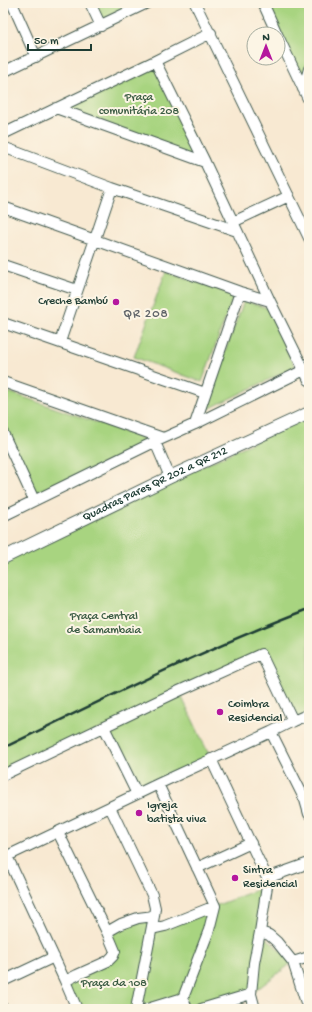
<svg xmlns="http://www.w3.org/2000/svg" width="312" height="1012" font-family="'Gochi Hand',sans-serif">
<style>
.green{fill:#a8d480;stroke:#64885a}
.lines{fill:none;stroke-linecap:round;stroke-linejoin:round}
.minor-casing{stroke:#40574c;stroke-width:12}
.tertiary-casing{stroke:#40574c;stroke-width:14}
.minor{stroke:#fff;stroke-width:10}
.tertiary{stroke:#fff;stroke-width:12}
.rail{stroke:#1f3d34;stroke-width:2.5}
.poi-dot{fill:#b5179e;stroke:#fcf5e5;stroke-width:1.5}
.labels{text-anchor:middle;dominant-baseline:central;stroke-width:4;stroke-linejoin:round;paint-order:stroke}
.park-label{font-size:12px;fill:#3a5b43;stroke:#fcf5e5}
.poi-label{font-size:12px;fill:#1f3d34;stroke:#fcf5e5;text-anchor:start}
.street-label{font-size:12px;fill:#1f3d34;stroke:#fcf5e5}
.neighbourhood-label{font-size:13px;letter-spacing:1px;fill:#606469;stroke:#fcf5e5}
</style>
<rect width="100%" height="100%" fill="#fcf5e5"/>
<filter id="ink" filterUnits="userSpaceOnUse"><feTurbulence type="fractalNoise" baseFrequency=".025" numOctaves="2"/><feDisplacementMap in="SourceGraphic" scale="8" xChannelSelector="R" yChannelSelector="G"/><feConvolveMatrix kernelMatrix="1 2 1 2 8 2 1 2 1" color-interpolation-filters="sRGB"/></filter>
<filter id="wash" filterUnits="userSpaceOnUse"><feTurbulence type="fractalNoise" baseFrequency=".012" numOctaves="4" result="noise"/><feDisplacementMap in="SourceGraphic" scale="16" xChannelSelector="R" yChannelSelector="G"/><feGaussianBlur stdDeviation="0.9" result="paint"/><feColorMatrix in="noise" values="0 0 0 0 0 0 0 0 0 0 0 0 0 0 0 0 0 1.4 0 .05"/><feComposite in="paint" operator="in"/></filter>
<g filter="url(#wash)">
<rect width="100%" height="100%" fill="#f8e9d2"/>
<path class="green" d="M93,3h44l-35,17z
M269,3h40v62l-6,20 -37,-80z
M155,60l51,104 -157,-55z
M166,271l68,24 -32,87 -68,-25z
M244,301l24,7 27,59 -93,45z
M3,390l147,51 -113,55 -34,-72z
M309,416v298l-17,7 -31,-67 -82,37 32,68 -74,35 -33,-67 -101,48v-215z
M267,886l-7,46 33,30 -42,32 -50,15h-14l-3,-11 -37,11h-70l-12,-28 50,-30 -8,-19 47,-16 -2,13 63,-23z"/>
</g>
<g filter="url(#ink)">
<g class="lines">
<defs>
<path id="minor" d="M12,3l24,54
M90,3l11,23
M195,3l114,235
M263,3l14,31
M278,36l31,65
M155,61l50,101 65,139 39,79
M3,72l144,-69
M303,89l6,-20
M56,108l149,54
M3,134l152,-73 56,-28
M3,147l109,41 125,43
M3,207l237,85 30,9
M233,222l56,-26
M3,265l74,25
M3,323l202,70
M60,342c17,-51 35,-102 52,-154
M3,382l160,56
M195,424l45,-132
M3,433l31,67
M155,442l15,35
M3,516l145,-71 47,-21 109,-54
M104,727l33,67
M271,732l34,68 4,14
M211,759l56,119v8l-7,46 -6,31 -3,31 4,15
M3,775l176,-84 82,-37 32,67
M158,784l57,122 -6,24 -26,68 4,11
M110,807l42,88 3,13 -1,8 -18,93
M58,832l49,100 8,19 -2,5 -5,5 -31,14 -12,6
M7,856l58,125 12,28
M3,858l155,-74 113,-52 22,-11 16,-7
M197,868l54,-25
M267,878l42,-15
M152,929l13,-3 50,-20
M107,932l14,-8 17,-6 16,-2
M260,932l9,3 8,7 16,20 15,47
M293,962l16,-5
M3,981l51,-24
M3,1008l1,1
M147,1009l36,-11
M201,1009l50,-15"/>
<g id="tertiary">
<path id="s1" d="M3,558l167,-81 139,-64"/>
</g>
</defs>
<use href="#minor" class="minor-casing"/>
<use href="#tertiary" class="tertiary-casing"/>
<use href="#minor" class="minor"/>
<use href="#tertiary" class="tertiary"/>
<path class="rail" d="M3,748c101,-49 201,-99 306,-139"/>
</g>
</g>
<g class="poi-dot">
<circle cx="116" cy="302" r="4"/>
<circle cx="220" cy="712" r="4"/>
<circle cx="139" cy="813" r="4"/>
<circle cx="235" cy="878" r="4"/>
</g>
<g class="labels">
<g class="park-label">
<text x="139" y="98">Praça<tspan x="139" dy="14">comunitária 208</tspan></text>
<text x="104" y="617">Praça Central<tspan x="104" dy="14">de Samambaia</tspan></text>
<text x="114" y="984">Praça da 108</text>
</g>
<g class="poi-label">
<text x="108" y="302" text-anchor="end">Creche Bambú</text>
<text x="228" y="705">Coimbra<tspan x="228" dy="14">Residencial</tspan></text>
<text x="147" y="806">Igreja<tspan x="147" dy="14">batista viva</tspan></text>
<text x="243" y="871">Sintra<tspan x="243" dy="14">Residencial</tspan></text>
</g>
<g class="street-label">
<text stroke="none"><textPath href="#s1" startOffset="169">Quadras Pares QR 202 a QR 212</textPath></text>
</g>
<g class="neighbourhood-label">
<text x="146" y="314">QR 208</text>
</g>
</g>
<rect width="312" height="1012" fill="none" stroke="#fcf5e5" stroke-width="16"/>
<g transform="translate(266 46)"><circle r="19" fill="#fcf5e5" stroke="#a4ab9e"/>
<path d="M0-3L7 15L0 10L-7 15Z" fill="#b5179e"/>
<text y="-6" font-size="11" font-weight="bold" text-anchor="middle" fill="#1f3d34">N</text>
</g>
<path d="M28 44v6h63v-6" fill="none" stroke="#1f3d34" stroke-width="2"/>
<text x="34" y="44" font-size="12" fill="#1f3d34" stroke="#fcf5e5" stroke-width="3" paint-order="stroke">50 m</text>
</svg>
